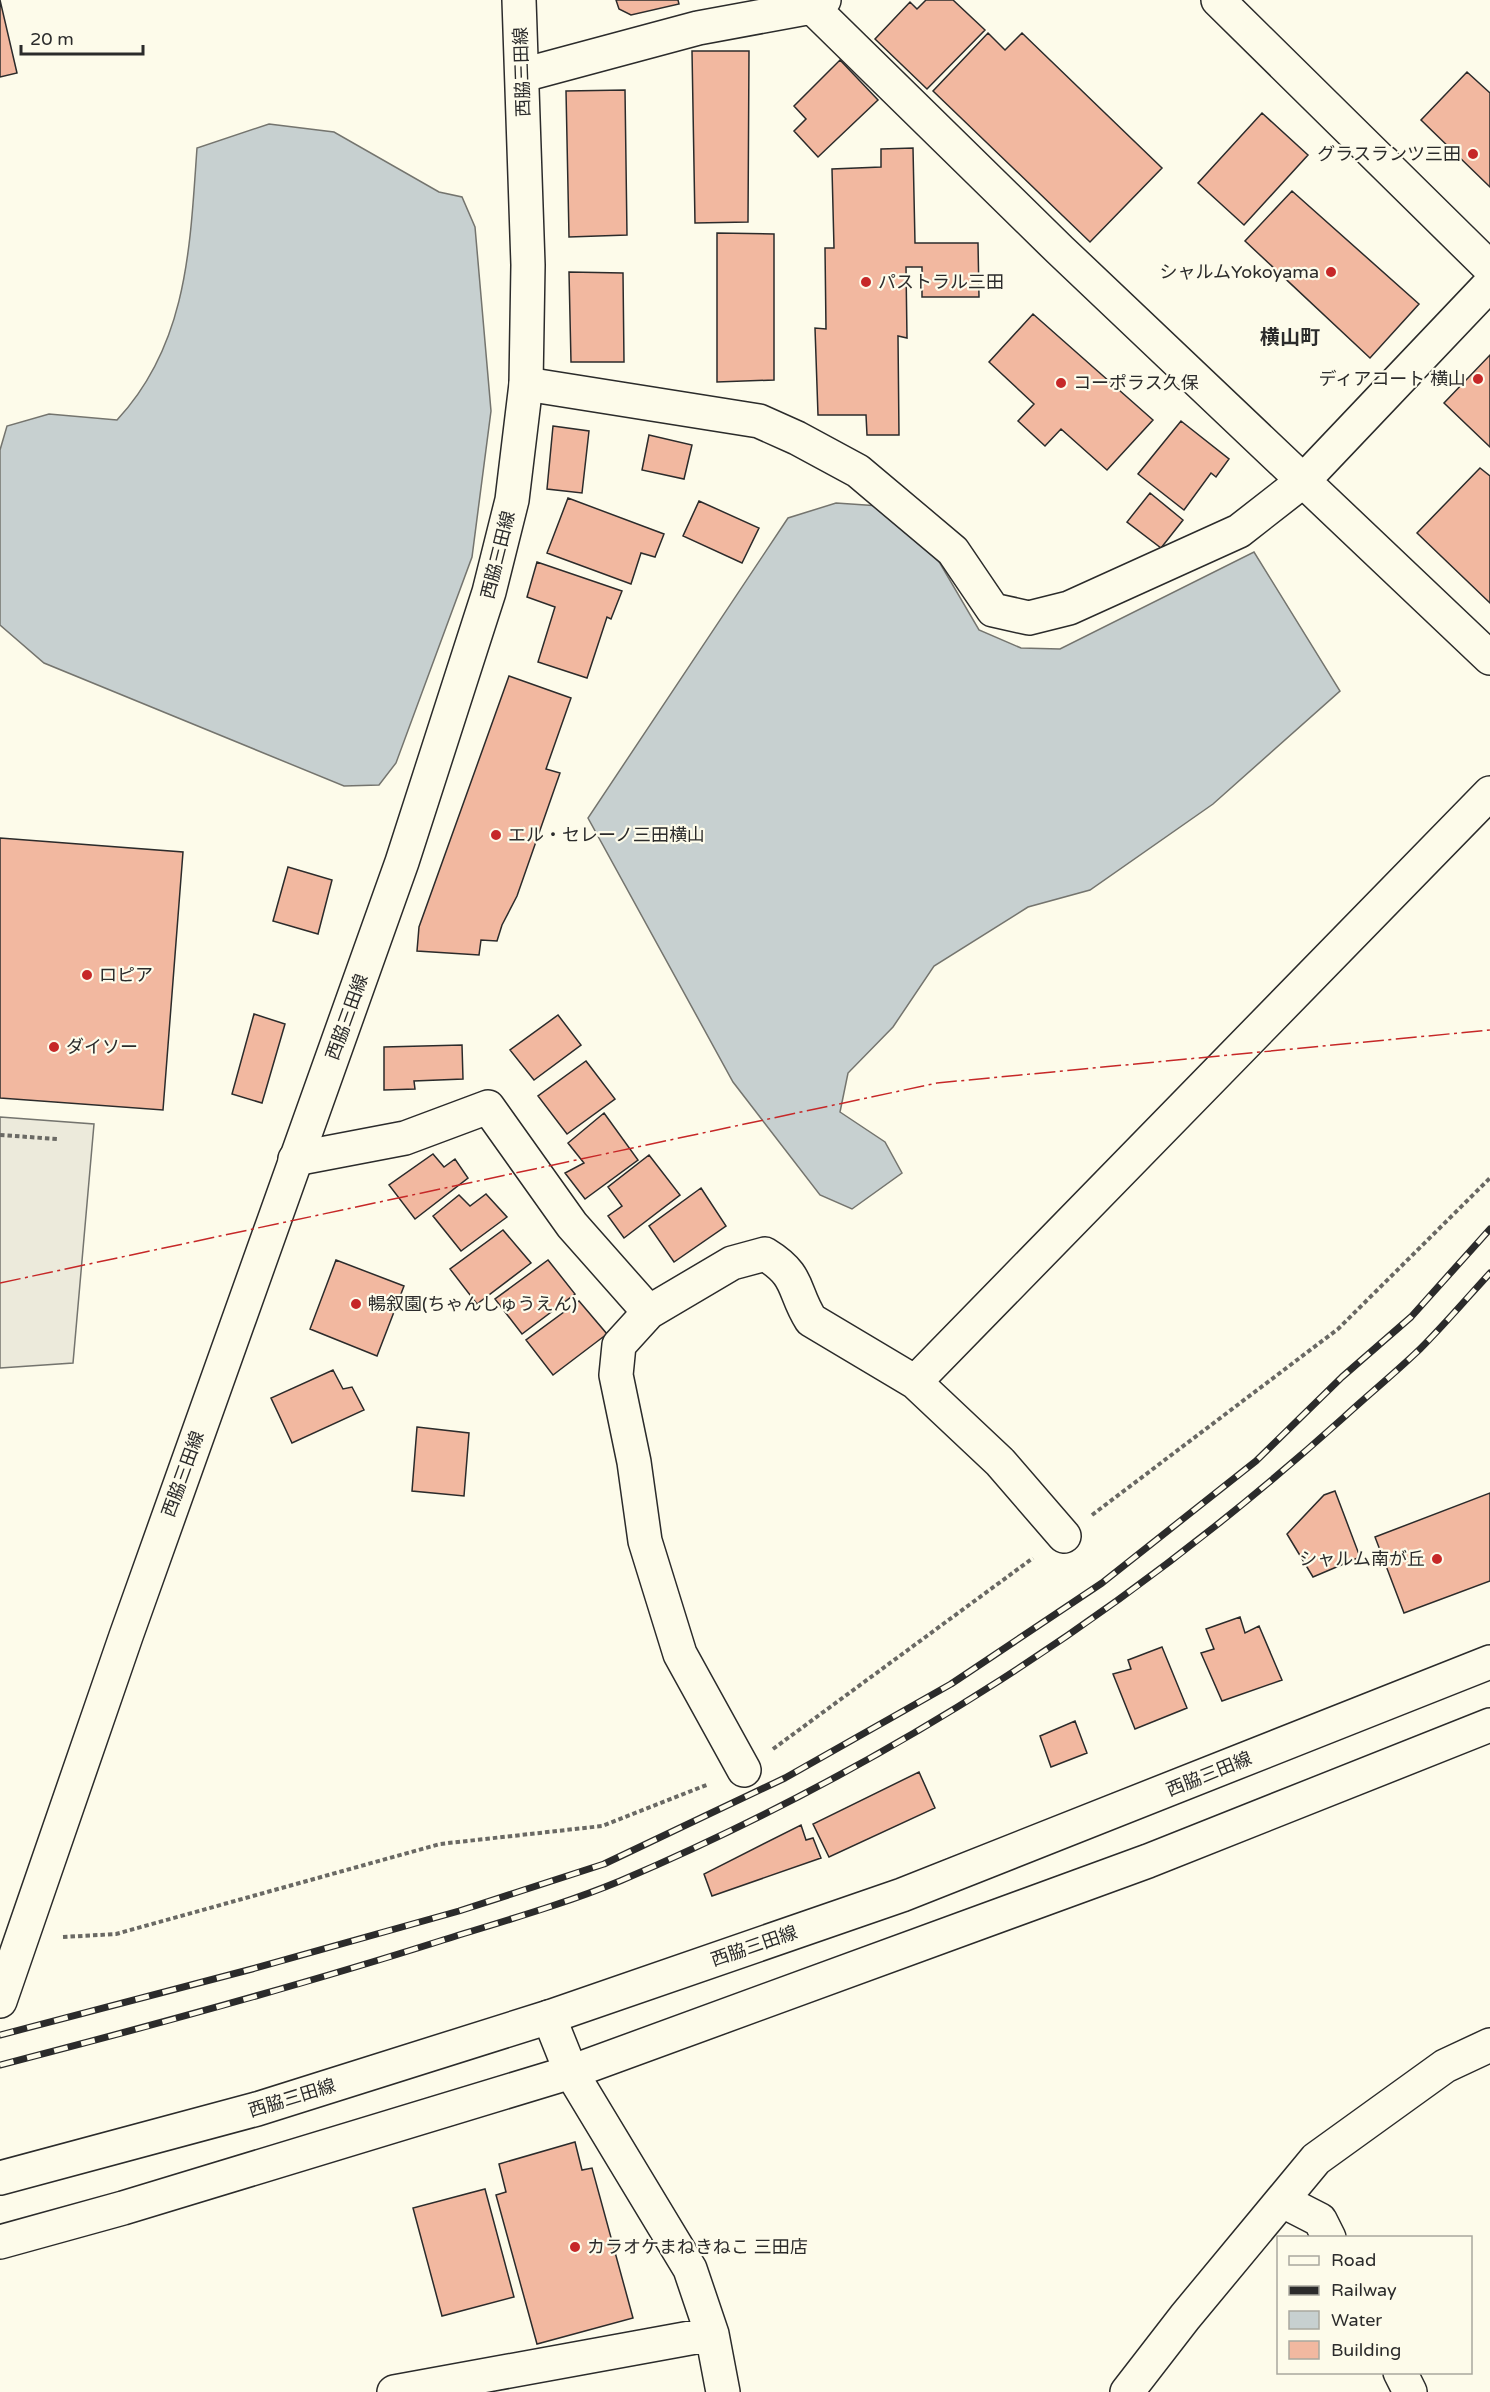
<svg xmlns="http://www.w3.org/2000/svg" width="1490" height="2392" font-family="'Varela Round','Noto Sans JP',sans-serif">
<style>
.parking{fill:#eceadb;stroke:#74746e;stroke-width:1.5}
.water{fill:#c7d0d0;stroke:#74746e;stroke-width:1.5}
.building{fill:#f2b8a0;stroke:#2b2b2b;stroke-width:1.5}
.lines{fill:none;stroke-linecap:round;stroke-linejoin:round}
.minor-casing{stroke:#2b2b2b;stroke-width:36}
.major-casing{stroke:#2b2b2b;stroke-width:36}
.path{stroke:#6a6964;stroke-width:4;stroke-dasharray:4.5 3;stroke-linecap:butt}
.minor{stroke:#fdfbea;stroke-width:33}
.major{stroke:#fdfbea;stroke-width:33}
.rail-casing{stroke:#2b2b2b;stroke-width:7}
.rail{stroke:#fdfbea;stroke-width:4.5;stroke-dasharray:14;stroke-linecap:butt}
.power{stroke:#c62828;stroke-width:1.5;stroke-dasharray:21 4.5 3 4.5;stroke-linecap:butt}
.poi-dot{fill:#c62828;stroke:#fdfbea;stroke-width:2}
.labels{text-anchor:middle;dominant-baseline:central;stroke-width:4.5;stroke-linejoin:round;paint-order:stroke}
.street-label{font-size:18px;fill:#2b2b2b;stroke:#fdfbea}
.poi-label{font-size:18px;fill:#2b2b2b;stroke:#fdfbea;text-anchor:start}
.neighbourhood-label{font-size:20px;font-weight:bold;fill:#2b2b2b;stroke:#fdfbea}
</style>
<rect width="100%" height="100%" fill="#fdfbea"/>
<path class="parking" d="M0,1117l94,7 -21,239 -73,5z"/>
<path class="water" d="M269,124l65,8 105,60 23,5 13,30 16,184 -19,146 -76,206 -17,22 -35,1 -300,-123 -44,-38v-175l7,-24 42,-12 68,6c71,-76 73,-174 80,-272z
M836,503l44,3 54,47 45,77 42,18 39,1 194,-97 86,139 -127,113 -123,86 -62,17 -94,59 -41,61 -45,46 -8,39 45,30 17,31 -50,36 -32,-14 -87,-113 -145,-264 200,-300z"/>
<path class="building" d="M0,0l17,73 -17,4z
M616,0h62l1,4 -48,11 -12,-6z
M926,0h27l32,30 -58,59 -52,-50 35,-37 7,7z
M988,33l17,17 17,-17 140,135 -72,74 -157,-151z
M692,51h57l-1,171 -53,1z
M840,60l38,40 -60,57 -24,-26 12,-12 -12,-13z
M1467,72l23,21v94l-69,-67z
M625,90l2,145 -58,2 -3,-146z
M1262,113l46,42 -64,70 -46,-42z
M913,148l2,95h63l1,54h-57v-30h-16l1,71 -9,-2 1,99h-32l-1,-20h-48l-3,-87 11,1 -1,-81h9l-2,-79 49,-2v-18z
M1292,191l127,113 -49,54 -125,-117z
M717,233l57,1v146l-57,2z
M569,272l54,1 1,89h-53z
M1033,314l120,106 -46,50 -46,-41 -16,17 -27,-25 16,-17 -45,-42z
M1490,355v92l-46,-44z
M1181,421l48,38 -13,18 -5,-4 -27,37 -46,-36z
M553,426l36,5 -7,62 -35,-4z
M649,435l43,10 -8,34 -42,-9z
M1480,468l10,8v127l-73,-70z
M1150,493l33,27 -22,28 -34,-26z
M568,498l96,36 -9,23 -14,-4 -10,31 -84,-31z
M699,501l60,27 -17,35 -59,-27z
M537,562l85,29 -11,28 -4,-2 -20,61 -49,-16 17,-55 -28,-10z
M509,676l62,22 -25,71 14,4 -43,123 -15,29 -5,16 -16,-1 -2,15 -62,-4 2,-24z
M0,838l183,14 -20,258 -163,-12z
M288,867l44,13 -14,54 -45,-13z
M254,1014l31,10 -23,79 -30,-9z
M558,1015l23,30 -47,35 -24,-30z
M462,1045l1,34 -49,2 1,8 -31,1v-43z
M586,1061l29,38 -48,35 -29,-38z
M604,1113l34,47 -53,39 -20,-26 19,-10 -16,-20z
M433,1154l11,13 11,-8 13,19 -53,41 -26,-34z
M649,1155l31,40 -56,43 -16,-22 14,-10 -14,-19z
M701,1188l25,38 -52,36 -25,-36z
M486,1194l21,23 -46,34 -28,-35 26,-21 11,11z
M503,1230l28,33 -54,41 -27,-35z
M336,1260l68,26 -27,70 -67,-27z
M548,1260l27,34 -53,40 -27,-35z
M579,1301l28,33 -54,41 -27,-35z
M333,1370l10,19 9,-2 12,23 -72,33 -21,-45z
M417,1427l52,6 -5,63 -52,-5z
M1335,1491l25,66 -47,20 -26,-43 37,-39z
M1490,1493v88l-86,32 -29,-76z
M1240,1617l5,16 14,-7 23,54 -60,21 -21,-48 13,-4 -8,-20z
M1162,1647l25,61 -52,21 -22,-55 18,-5 -3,-9z
M1075,1721l12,32 -36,14 -11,-31z
M919,1772l16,36 -106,49 -16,-33z
M801,1825l5,15 7,-2 8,20 -109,38 -8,-22z
M575,2142l7,28 10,-2 41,150 -96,26 -41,-149 10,-3 -7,-28z
M485,2189l29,108 -72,19 -29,-108z"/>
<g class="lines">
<defs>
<path id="minor" d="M1218,0l272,268
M812,7l248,243 430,408
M523,75l175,-47 114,-21 12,-7
M526,384l233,37 38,17 61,33 95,80 40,59 36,8 40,-10 170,-77 64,-50 187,-197
M295,1159l110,-21 83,-31 84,118 77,87
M1064,1536l-64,-74 -85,-80 575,-589
M744,1770l-64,-116 -35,-113 -11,-79 -18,-87 3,-30 30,-33 83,-49 33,-9c36,22 27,36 46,66l104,62
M549,2017l22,55 119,197 22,65 11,58
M1283,2201l37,19 9,18
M1400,2372l10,20
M394,2392l318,-58
M1127,2392l58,-75 131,-158 129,-93 45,-21"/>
<path id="major" d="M0,2001l126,-365 276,-774 87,-270 23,-92 14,-116 2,-119 -9,-265
M0,2178l257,-69 292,-92 353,-122 588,-233
M0,2242l123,-34 448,-136 577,-211 342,-136"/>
</defs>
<use href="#minor" class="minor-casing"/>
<use href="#major" class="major-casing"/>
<path class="path" d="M0,1135l57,4
M1092,1515l246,-186 152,-151
M773,1749l260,-191
M63,1937l53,-3 324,-90 162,-18 107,-42"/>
<use href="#minor" class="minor"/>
<use href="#major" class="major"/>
<defs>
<path id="rail" d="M0,2035l252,-66 207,-58 145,-47 181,-86 166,-94 151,-101 154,-122 86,-84 69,-60 79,-88
M0,2065c147,-38 295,-78 440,-124 60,-19 122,-36 180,-60 269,-115 505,-267 723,-463 25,-23 52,-45 77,-69 24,-24 47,-51 70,-76"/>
</defs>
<use href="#rail" class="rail-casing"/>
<use href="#rail" class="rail"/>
<path class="power" d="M0,1283l937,-200 553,-53"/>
</g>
<g class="poi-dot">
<circle cx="1473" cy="154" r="6"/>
<circle cx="1331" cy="272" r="6"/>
<circle cx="866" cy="282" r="6"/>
<circle cx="1478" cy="379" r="6"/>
<circle cx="1061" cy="383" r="6"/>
<circle cx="496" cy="835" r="6"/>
<circle cx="87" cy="975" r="6"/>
<circle cx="54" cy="1047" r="6"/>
<circle cx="356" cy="1304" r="6"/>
<circle cx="1437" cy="1559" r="6"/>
<circle cx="575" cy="2247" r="6"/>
</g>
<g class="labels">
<g class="street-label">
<text transform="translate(522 72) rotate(-92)">西脇三田線</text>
<text transform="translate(498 555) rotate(-76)">西脇三田線</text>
<text transform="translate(347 1017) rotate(-70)">西脇三田線</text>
<text transform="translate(183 1474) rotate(-70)">西脇三田線</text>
<text transform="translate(1209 1774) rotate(-22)">西脇三田線</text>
<text transform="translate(754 1946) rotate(-19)">西脇三田線</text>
<text transform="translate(292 2098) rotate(-17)">西脇三田線</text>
</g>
<g class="poi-label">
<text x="1461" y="154" text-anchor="end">グラスランツ三田</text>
<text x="1319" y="272" text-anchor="end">シャルムYokoyama</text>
<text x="878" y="282">パストラル三田</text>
<text x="1466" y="379" text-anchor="end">ディアコート 横山</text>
<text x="1073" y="383">コーポラス久保</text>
<text x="508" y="835">エル・セレーノ三田横山</text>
<text x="99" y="975">ロピア</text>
<text x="66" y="1047">ダイソー</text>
<text x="368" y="1304">暢叙園(ちゃんしゅうえん)</text>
<text x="1425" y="1559" text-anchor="end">シャルム南が丘</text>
<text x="587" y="2247">カラオケまねきねこ 三田店</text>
</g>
<g class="neighbourhood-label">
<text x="1290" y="338">横山町</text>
</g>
</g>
<rect x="1277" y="2236" width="195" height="138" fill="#fdfbea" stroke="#a9a89e" stroke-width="1.5"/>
<rect x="1289" y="2256" width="30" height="9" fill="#fdfbea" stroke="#a9a89e" stroke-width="1.5"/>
<text x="1331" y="2266" font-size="18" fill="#2b2b2b">Road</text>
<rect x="1289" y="2286" width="30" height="9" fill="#2b2b2b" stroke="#a9a89e" stroke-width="1.5"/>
<text x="1331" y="2296" font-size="18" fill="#2b2b2b">Railway</text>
<rect x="1289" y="2311" width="30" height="18" fill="#c7d0d0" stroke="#a9a89e" stroke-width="1.5"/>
<text x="1331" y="2326" font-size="18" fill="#2b2b2b">Water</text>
<rect x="1289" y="2341" width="30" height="18" fill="#f2b8a0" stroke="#a9a89e" stroke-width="1.5"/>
<text x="1331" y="2356" font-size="18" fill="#2b2b2b">Building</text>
<path d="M21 45v9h122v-9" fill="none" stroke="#2b2b2b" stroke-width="3"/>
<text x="30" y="45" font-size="18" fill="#2b2b2b" stroke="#fdfbea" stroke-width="4.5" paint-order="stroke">20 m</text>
</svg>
